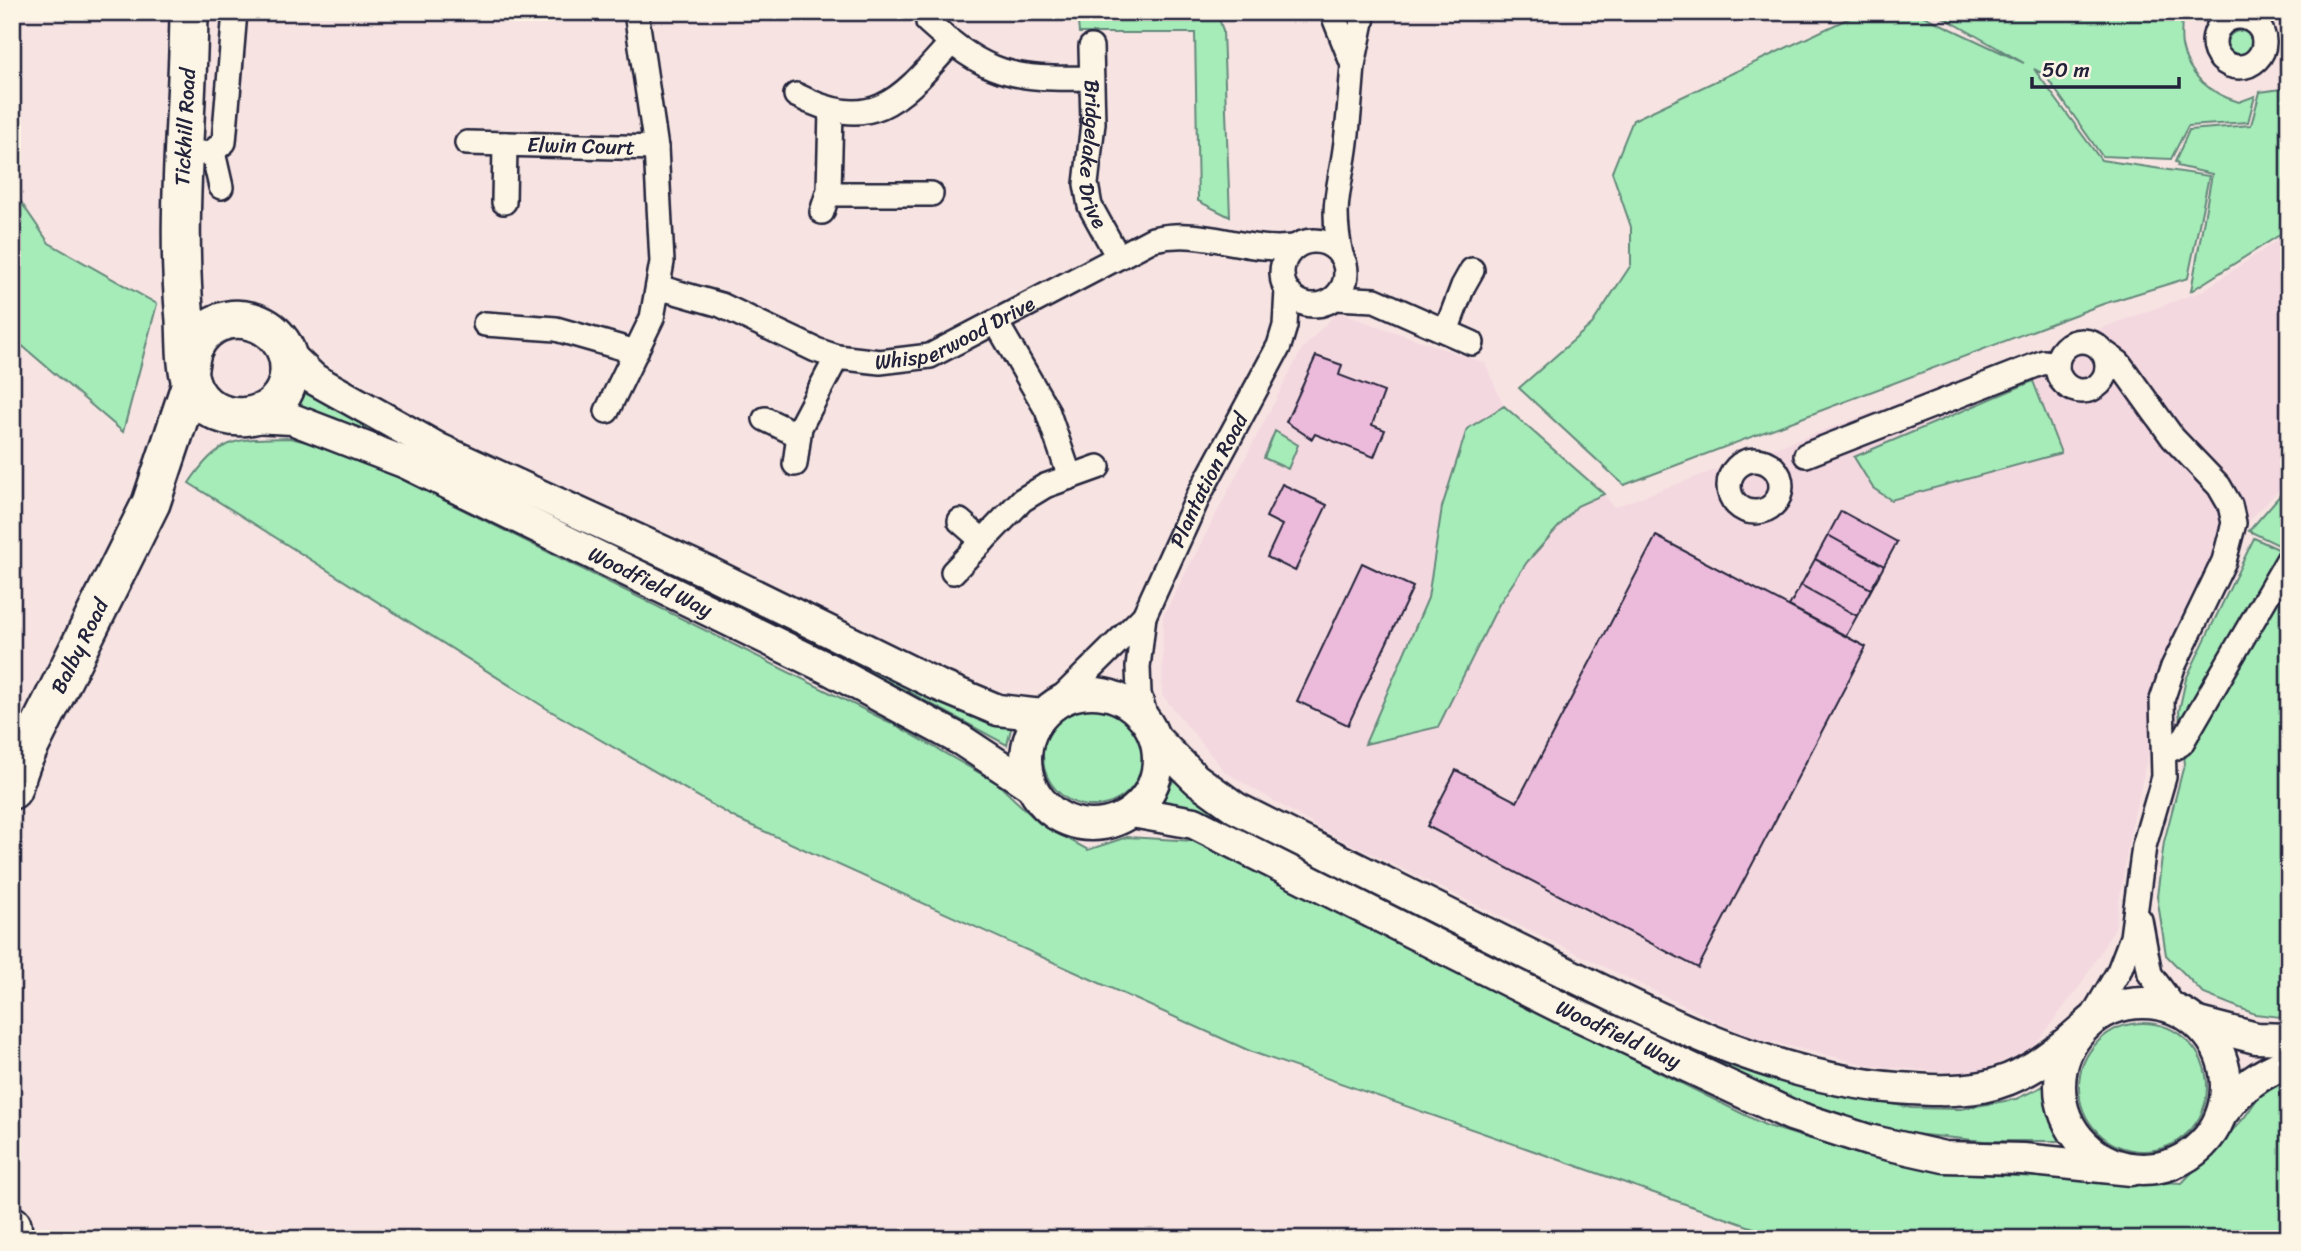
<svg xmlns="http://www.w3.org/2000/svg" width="2301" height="1251" font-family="Sriracha,sans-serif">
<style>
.built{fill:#f4d8e0}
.green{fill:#a6ecb9;stroke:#64877a;stroke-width:2}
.building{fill:#ecbbdb;stroke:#22223b;stroke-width:2}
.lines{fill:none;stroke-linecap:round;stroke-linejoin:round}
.minor-casing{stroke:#22223b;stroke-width:28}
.tertiary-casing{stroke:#22223b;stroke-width:35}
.primary-casing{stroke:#22223b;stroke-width:42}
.minor{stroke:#fcf5e5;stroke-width:23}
.tertiary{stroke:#fcf5e5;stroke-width:30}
.primary{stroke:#fcf5e5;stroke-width:37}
.labels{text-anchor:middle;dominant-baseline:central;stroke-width:6;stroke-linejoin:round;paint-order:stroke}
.street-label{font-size:21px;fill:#22223b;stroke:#fcf5e5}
</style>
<rect width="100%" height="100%" fill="#f7e4e2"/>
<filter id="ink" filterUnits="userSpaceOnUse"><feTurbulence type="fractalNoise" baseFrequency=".0143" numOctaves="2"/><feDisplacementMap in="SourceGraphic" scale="14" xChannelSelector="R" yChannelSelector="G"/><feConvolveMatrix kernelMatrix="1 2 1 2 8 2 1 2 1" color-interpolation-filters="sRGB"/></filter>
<g filter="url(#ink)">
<path class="built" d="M2289,232v230l-11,29 -71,74 -51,118 -5,59 -21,92 -15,94 -35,58 -50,65 -60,23 -99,-8 -124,-30 -419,-203 -103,-61 -63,-77 1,-79 139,-267 35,-37 148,51 19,43 100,88 10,13 588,-216z"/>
<path class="green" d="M1077,12h140l6,19 7,186 -32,-16 -3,-168h-116z
M1862,12h53l109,51 -90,-51h247c2,11 -1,23 1,34 6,30 29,48 57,56l16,-6 -7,26 -60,4 -17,33 -69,-3 -57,-81 -11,-6 67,91 108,16 -21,102 -85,26 -479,181 -105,-97 73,-64 39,-59v-38l-19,-55 21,-52z
M2227 44a13 13 0 1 1 26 0a13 13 0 1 1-26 0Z
M2289,88v141l-98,62 21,-117 -35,-8 1,-3 -3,-1 14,-32 62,-5 9,-33z
M12,189l37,54 108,61 -34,128 -111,-95z
M303,381l297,156 117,57 221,104 75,23 -6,24 -98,-53 -574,-274 -44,-12z
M2033,381l28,72 -170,47 -18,-12 -19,-31z
M1504,406l100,88 -27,12 -50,56 -28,42 -61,123 -73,17 63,-146 14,-91 25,-78z
M1275,431l23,14 -10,24 -24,-11z
M290,438l57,14 550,274 100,57 42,40 49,27 39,-13 68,4 570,284 38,12 167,37 212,9 62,-65 24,-35 21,-8v164h-504l-533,-187 -515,-233 -188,-109 -360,-227c32,-47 47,-44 101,-45z
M2289,485v65l-40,-19z
M2254,538l35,16v464l-34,-4 -51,-20 -38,-39 -9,-59 7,-54 20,-77 -5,-54 7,-32z
M1043 756a50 50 0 1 1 100 0a50 50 0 1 1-100 0Z
M1176,775l453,248 117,47 165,38 49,1 56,-10 32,-15 8,40 14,17h-86l-80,-8 -90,-24 -189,-79 -409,-211 -53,-18z
M2079 1087a64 64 0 1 1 128 0a64 64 0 1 1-128 0Z"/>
<path class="building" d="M1316,356l26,9 -3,10 45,17 -12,33 13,5 -11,27 -59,-23 -3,5 -26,-17z
M1282,484l45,21 -32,66 -28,-14 15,-32 -16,-8z
M1841,511l56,31 -40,74 -56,-31z
M1841,511l56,31 -13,24 -56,-31z
M1828,535l56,31 -13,23 -56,-30z
M1656,536l210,111 -168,321 -271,-142 29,-56 61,32z
M1815,559l56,30 -14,27 -56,-31z
M1362,563l51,24 -65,138 -51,-24z
M1801,585l56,31 -11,20 -57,-30z"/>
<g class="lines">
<defs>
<g id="minor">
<path d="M1332,12l21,53 11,-53"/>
<circle cx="2239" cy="42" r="25"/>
<path d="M928,22c58,53 85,58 162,56"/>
<path id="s1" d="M1091,47l2,76 -7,61 4,22 27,49"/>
<path d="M796,95c78,40 105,4 155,-52"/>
<path id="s2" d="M467,143l189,5"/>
<path d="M184,151l26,3 14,-12 11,-130"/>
<path d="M213,152l8,35"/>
<path d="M828,194h103"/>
<path d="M504,202l1,-58"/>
<path d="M822,212l7,-22 2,-79"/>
<circle cx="1314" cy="273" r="32"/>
<path d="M1341,255c-11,-52 -1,-64 5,-113 3,-25 5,-51 7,-77"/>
<path id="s3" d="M658,287l63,18 95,45 21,7 43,5 50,-6 223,-117c53,-12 88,14 141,8"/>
<path d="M1335,298l40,2 97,43"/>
<path d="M996,322l51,88 23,67"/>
<path d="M485,324l71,5 80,23"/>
<path d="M1446,331l17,-45 9,-16"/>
<circle cx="2082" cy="366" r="25"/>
<path d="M607,411l45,-93 10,-56 -6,-114 -20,-136"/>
<path d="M765,419l33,16"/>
<path d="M1806,455l238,-93 13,3"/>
<circle cx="1755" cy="486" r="26"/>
<path d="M795,464l5,-37 37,-70"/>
<path d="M960,521l23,20"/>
<path d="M953,572l69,-72 23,-14 53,-19"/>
<path d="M1060,699l84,-83"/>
<path id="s4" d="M1147,721l-8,-27 -1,-27 6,-51 56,-123 79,-147 6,-20 2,-36"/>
<path d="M2164,753l17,-9 108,-186"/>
<path d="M2140,920l10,54 26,35"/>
<path d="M2089,1022l30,-51 13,-34 12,-91 20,-69 -2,-77 11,-33 51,-106 10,-38 -4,-18 -11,-19 -46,-48 -54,-75 -17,-12"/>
</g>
<g id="tertiary">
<path d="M287,353l27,26 127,71 269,123 228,112 60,25 44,5"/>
<path id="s5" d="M252,417l40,2 114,44 423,206 132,71 70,46"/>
<circle cx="1092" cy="759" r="66"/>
<path d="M1156,739l40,40 40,29c98,50 196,99 294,147 119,58 234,122 367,133 28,2 57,4 85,-1 39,-7 70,-31 99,-57"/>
<path id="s6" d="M1132,812l62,11 368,185 229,107 77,25 76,17 79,2 108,11"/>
<circle cx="2143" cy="1086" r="83"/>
<path d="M2198,1023l58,15 33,1"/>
<path d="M2224,1111c18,-25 36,-37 65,-49"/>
</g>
<g id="primary">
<path d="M189,12c-1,103 -14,205 -4,308 1,20 0,44 6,63 18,50 95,43 98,-11 3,-53 -72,-74 -95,-25 -3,6 -4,14 -5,21"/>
<path id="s7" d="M12,790l10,-28 129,-259 40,-120"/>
<path d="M12,1225l2,14"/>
</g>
</defs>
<use href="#minor" class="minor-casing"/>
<use href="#tertiary" class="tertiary-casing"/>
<use href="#primary" class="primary-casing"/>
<use href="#minor" class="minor"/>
<use href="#tertiary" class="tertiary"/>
<use href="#primary" class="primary"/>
</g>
</g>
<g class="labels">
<g class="street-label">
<text transform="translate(185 127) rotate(-87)">Tickhill Road</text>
<text stroke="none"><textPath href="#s2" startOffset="114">Elwin Court</textPath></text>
<text stroke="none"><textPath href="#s1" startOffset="108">Bridgelake Drive</textPath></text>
<text stroke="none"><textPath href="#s3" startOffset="317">Whisperwood Drive</textPath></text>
<text stroke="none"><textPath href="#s4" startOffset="257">Plantation Road</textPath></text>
<text stroke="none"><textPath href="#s5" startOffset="434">Woodfield Way</textPath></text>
<text stroke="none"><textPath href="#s7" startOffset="159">Balby Road</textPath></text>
<text stroke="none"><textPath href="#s6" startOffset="537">Woodfield Way</textPath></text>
</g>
</g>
<rect width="2301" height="1251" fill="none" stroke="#fcf5e5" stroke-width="42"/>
<rect x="21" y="21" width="2259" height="1209" fill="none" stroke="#22223b" stroke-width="2.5" filter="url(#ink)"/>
<path d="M2032 77v10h147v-10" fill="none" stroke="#22223b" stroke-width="3.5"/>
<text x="2042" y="77" font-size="21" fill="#22223b" stroke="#fcf5e5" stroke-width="5" paint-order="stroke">50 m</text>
</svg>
